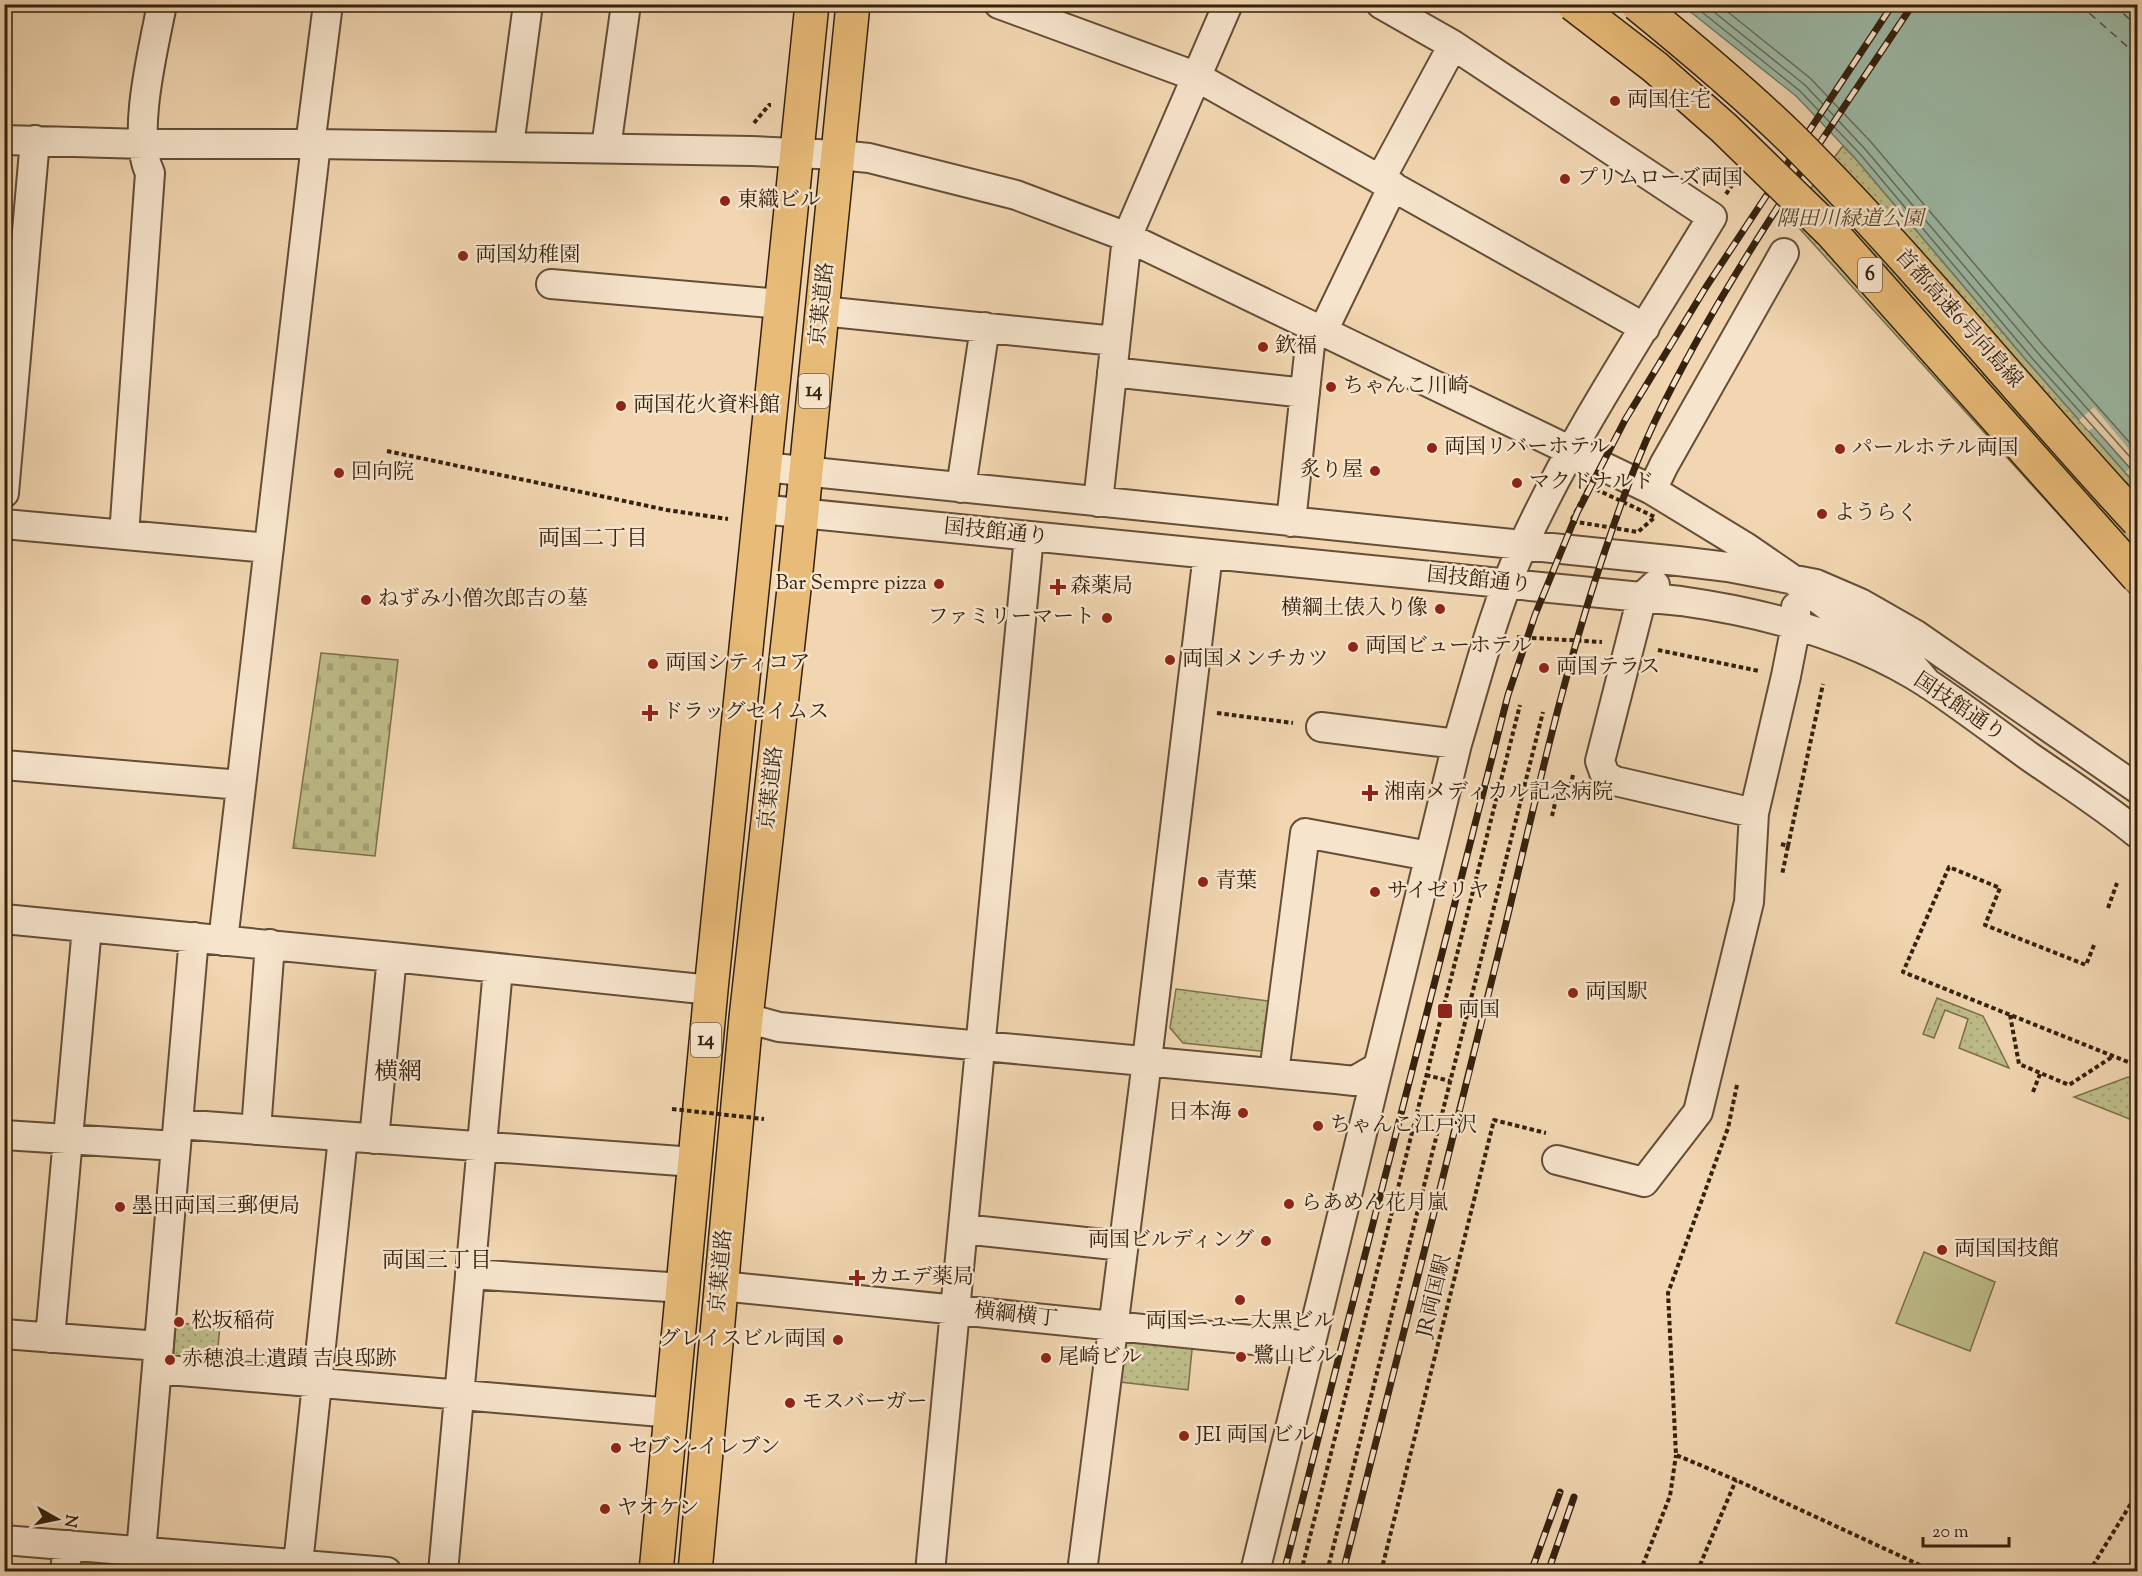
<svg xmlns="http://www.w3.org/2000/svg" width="2142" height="1576" font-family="'Sorts Mill Goudy','Noto Serif JP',serif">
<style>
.grass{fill:url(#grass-dots);stroke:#7a6f4b;stroke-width:1.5}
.cemetery{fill:url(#cemetery-stones);stroke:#7a6f4b;stroke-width:1.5}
.pitch{fill:#bebd89;stroke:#7a6f4b;stroke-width:1.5}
.water{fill:#9cbaa7;stroke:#737d69;stroke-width:1.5}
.pier{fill:#f1d6b1}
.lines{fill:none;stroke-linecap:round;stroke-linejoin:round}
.shore{stroke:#686e5a;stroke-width:1.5}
.ferry{stroke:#544f3b;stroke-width:1.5;stroke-dasharray:8 6;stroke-linecap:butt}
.minor-casing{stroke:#644e36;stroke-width:32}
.highway-casing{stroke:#35210d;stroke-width:36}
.path{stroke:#35210d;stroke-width:4;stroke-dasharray:4.5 3;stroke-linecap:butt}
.minor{stroke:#f6e4cc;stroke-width:28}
.highway{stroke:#e8bb78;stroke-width:33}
.rail-casing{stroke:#35210d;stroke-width:7}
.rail{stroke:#f6e4cc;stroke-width:4.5;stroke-dasharray:14;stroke-linecap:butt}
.highway-bridge-casing{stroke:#35210d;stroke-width:36;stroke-linecap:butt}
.path-bridge{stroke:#35210d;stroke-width:4;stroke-dasharray:4.5 3;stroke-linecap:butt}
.highway-bridge{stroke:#e8bb78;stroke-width:33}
.poi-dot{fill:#8f2418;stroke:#f6e4cc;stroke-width:2}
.labels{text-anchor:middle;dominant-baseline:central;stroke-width:5;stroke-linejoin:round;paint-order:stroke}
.shield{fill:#f6e4cc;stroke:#6f5c46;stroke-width:1.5}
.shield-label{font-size:20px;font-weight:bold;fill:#35210d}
.poi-label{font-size:21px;fill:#35210d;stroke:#f6e4cc;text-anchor:start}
.park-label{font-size:21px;font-style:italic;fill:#57482c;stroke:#f6e4cc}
.street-label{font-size:21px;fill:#35210d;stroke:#f6e4cc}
.neighbourhood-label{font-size:22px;fill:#35210d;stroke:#f6e4cc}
.quarter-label{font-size:24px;fill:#35210d;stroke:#f6e4cc}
</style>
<defs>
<pattern id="grass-dots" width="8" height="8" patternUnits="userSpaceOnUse" patternTransform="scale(1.5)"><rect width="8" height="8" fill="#bebd89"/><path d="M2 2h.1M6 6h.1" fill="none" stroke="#a4a275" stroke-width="1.8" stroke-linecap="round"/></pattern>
<pattern id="cemetery-stones" width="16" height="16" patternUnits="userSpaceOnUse" patternTransform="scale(1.5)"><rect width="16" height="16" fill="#bebd89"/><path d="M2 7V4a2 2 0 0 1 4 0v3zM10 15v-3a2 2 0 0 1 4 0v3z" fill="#a4a275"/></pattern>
</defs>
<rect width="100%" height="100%" fill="#f1d6b1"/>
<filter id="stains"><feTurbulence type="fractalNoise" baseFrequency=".00333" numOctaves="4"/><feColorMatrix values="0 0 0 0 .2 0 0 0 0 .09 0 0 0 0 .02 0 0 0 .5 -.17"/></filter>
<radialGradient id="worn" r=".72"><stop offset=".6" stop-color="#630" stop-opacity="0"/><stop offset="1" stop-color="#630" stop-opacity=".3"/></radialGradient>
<path class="grass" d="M1843,146l12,12 172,203 110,125v115l-348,-384z
M1176,989l100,13 -7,50 -86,-9 -13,-15z
M1937,998l46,18 26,52 -50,-20 9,-29 -23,-9 -11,28 -11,-4z
M2128,1077l9,4v41l-63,-25z
M176,1323l44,3 -4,40 -43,-4z
M1126,1333l67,7 -5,50 -68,-8z"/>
<path class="cemetery" d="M321,653l77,7 -23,196 -82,-8z"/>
<path class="pitch" d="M1924,1252l71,30 -25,69 -74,-28z"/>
<path class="water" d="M1682,5h455v481l-110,-125 -172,-203 -59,-62z"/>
<path class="pier" d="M2094,407l43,52v24l-11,-11 4,-4 -37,-40 -4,3 -10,-11z"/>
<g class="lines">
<path class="shore" d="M1692,4l108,87 60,63 171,203 107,120
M1704,4l101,81 60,64 172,203 101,114
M1718,4l92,74 61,64 173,204 94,106"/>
<path class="ferry" d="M2079,4l59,52
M2113,4l25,23"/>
<defs>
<path id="minor" d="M999,4l196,72 450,252
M4,140l140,4h172l436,7 87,4 30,3 147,37 111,42 525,253 95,58 45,31 62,47 57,38 17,20
M310,145l18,-141
M509,146l19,-142
M606,148l20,-144
M1380,180l73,-135
M551,284l231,20
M822,311l293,30
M1323,331l70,-145
M1112,372l193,21
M764,467l914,94 50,6 88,17 44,19 56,32 222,154
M961,488l24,-161
M1652,490l12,-25 120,-212
M4,493l31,-353
M1098,502l29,-265 101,-233
M760,509l921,92c85,12 176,36 249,84 34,23 67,48 100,72 36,25 74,49 108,77
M1291,522l21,-196
M4,524l265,24
M124,535l26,-362c-19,-38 4,-126 12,-169
M1655,585l-13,12 -42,164 5,14 10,6 139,32 32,-137 10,-51v-18
M1321,727l136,17
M4,765l237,20
M4,919l388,38 319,33
M223,941l93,-797
M746,1018l33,9 557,52 18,2 24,-14
M1274,1073l31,-240 124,23
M178,1124l516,38
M256,1130l14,-186
M4,1135l172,11
M374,1139l18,-182
M1557,1160l87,22 54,-70 51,-210 5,-89
M963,1229l160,17
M470,1274l214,14
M721,1286l590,60
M4,1334l155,12
M50,1338l37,-411
M157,1369l516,44
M4,1540l383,32
M141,1552l53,-615
M298,1564l45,-427
M65,1572l3,-27
M443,1572l55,-603
M930,1572l99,-1036
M1082,1572l62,-487 64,-531
M1255,1572l202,-828c20,-67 37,-135 66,-199 53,-115 124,-220 189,-328l-259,-172 -72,-41"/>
<path id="highway" d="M656,1572l55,-582 101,-986
M695,1572l51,-554 50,-447 57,-567"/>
</defs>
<use href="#minor" class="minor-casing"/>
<use href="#highway" class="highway-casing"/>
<path class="path" d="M754,123l15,-18h2
M1726,194l9,-13
M387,451l280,59 61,9
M1589,486l66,31 -17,15 -67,-11z
M1517,637l85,5
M1658,650l101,21
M1217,713l76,10
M1573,775l-2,9 6,10 7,2
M1552,816l6,-25 13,-7
M1781,844l7,2 -6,29
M1788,846l35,-162
M2108,908l9,-25
M2094,945l-8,20 -101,-40 15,-37 -51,-21 -46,105 235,94
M2010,1015l9,49 50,21 43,-28
M1426,1075l24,6
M1737,1085l-9,43 -60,165 8,162 60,25 199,92
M2033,1092l7,-18
M1301,1572l219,-867
M1327,1572l216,-860
M1381,1572l113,-452 52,13
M1640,1572l30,-76 6,-41
M1697,1572l39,-92
M2089,1572l49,-80"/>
<use href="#minor" class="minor"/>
<use href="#highway" class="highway"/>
<defs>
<path id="rail" d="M1284,1572l224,-877 27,-80 42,-102 48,-93 81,-133 187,-283
M1343,1572c55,-217 110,-432 163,-649 31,-129 59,-258 103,-384 13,-39 28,-80 46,-118 71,-147 168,-281 258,-417
M1531,1572l29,-80
M1548,1572l26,-75"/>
</defs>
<use href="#rail" class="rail-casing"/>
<use href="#rail" class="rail"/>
<defs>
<path id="highway-bridge" d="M1573,4l82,63 69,61 108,105 306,344
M1637,4c54,44 108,89 157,137 121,121 228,255 344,380"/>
</defs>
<use href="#highway-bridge" class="highway-bridge-casing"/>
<path class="path-bridge" d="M672,1109l92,10"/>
<use href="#highway-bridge" class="highway-bridge"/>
</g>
<g class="poi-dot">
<circle cx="1615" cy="101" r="6"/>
<circle cx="1565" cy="179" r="6"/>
<circle cx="725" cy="201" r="6"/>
<circle cx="463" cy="256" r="6"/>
<circle cx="1263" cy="347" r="6"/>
<circle cx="1331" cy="387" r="6"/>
<circle cx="621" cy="406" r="6"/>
<circle cx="1432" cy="448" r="6"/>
<circle cx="1840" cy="449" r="6"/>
<circle cx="1375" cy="471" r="6"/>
<circle cx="339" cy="473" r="6"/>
<circle cx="1517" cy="483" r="6"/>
<circle cx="1822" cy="514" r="6"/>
<circle cx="939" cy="584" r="6"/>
<path d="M1055 578h6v6h6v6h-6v6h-6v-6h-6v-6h6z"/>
<circle cx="366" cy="600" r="6"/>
<circle cx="1440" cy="609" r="6"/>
<circle cx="1107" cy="618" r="6"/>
<circle cx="1353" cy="647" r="6"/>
<circle cx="1170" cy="660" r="6"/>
<circle cx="653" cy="664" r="6"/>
<circle cx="1544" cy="668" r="6"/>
<path d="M647 704h6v6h6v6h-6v6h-6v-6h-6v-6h6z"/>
<path d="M1367 784h6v6h6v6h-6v6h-6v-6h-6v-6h6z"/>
<circle cx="1203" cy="882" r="6"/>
<circle cx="1375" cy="892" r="6"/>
<circle cx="1573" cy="993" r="6"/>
<rect x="1437" y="1003" width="16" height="16" rx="3"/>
<circle cx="1243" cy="1113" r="6"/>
<circle cx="1318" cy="1126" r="6"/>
<circle cx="1289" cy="1204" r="6"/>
<circle cx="120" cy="1207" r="6"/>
<circle cx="1266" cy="1241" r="6"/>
<circle cx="1942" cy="1250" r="6"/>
<path d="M854 1269h6v6h6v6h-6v6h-6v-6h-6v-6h6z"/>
<circle cx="1240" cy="1300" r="6"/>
<circle cx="179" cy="1322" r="6"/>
<circle cx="838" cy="1340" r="6"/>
<circle cx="1241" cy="1357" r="6"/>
<circle cx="1046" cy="1358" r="6"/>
<circle cx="170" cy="1360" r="6"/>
<circle cx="790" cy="1403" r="6"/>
<circle cx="1184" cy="1436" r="6"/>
<circle cx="616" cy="1448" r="6"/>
<circle cx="605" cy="1509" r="6"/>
</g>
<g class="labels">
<g class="shield">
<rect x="1858" y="258" width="24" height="34" rx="4.5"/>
<rect x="799" y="374" width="30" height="34" rx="4.5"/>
<rect x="691" y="1023" width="30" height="34" rx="4.5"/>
</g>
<g class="shield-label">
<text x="1870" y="275">6</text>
<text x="814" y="391">14</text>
<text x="706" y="1040">14</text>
</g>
<g class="poi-label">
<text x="1627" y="101">両国住宅</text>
<text x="1577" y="179">プリムローズ両国</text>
<text x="737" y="201">東織ビル</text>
<text x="475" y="256">両国幼稚園</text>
<text x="1275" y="347">欽福</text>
<text x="1343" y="387">ちゃんこ川崎</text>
<text x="633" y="406">両国花火資料館</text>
<text x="1444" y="448">両国リバーホテル</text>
<text x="1852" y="449">パールホテル両国</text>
<text x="1363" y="471" text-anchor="end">炙り屋</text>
<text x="351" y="473">回向院</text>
<text x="1529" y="483">マクドナルド</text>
<text x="1834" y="514">ようらく</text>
<text x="927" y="584" text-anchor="end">Bar Sempre pizza</text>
<text x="1070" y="587">森薬局</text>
<text x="378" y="600">ねずみ小僧次郎吉の墓</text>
<text x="1428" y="609" text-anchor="end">横綱土俵入り像</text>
<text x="1095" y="618" text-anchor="end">ファミリーマート</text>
<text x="1365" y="647">両国ビューホテル</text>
<text x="1182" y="660">両国メンチカツ</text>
<text x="665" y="664">両国シティコア</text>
<text x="1556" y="668">両国テラス</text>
<text x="662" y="713">ドラッグセイムス</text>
<text x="1384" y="793">湘南メディカル記念病院</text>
<text x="1215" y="882">青葉</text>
<text x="1387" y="892">サイゼリヤ</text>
<text x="1585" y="993">両国駅</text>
<text x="1458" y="1011">両国</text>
<text x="1231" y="1113" text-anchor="end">日本海</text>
<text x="1330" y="1126">ちゃんこ江戸沢</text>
<text x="1301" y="1204">らあめん花月嵐</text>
<text x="132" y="1207">墨田両国三郵便局</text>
<text x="1254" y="1241" text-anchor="end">両国ビルディング</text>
<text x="1954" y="1250">両国国技館</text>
<text x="869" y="1278">カエデ薬局</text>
<text x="191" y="1322">松坂稲荷</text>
<text x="1240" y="1322" text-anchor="middle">両国ニュー大黒ビル</text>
<text x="826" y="1340" text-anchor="end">グレイスビル両国</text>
<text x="1253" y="1357">鷺山ビル</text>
<text x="1058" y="1358">尾崎ビル</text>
<text x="182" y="1360">赤穂浪士遺蹟 吉良邸跡</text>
<text x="802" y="1403">モスバーガー</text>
<text x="1196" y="1436">JEI 両国 ビル</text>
<text x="628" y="1448">セブン-イレブン</text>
<text x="617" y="1509">ヤオケン</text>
</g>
<g class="park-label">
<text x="1850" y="220">隅田川緑道公園</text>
</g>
<g class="street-label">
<text transform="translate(823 304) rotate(-84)">京葉道路</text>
<text transform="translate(1958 319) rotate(48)">首都高速6号向島線</text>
<text transform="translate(996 533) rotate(6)">国技館通り</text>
<text transform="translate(1479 581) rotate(6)">国技館通り</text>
<text transform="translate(1959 708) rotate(34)">国技館通り</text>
<text transform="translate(772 788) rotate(-84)">京葉道路</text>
<text transform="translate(722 1271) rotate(-85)">京葉道路</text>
<text transform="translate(1435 1296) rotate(-76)">JR両国駅</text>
<text transform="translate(1016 1316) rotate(6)">横綱横丁</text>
</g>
<g class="neighbourhood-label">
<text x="593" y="540">両国二丁目</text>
<text x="437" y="1262">両国三丁目</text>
</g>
<g class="quarter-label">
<text x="398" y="1073">横網</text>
</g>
</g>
<rect width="2142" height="1576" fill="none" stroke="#f1d6b1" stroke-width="24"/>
<rect x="6" y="6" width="2130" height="1564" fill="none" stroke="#35210d" stroke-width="3"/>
<rect x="12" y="12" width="2118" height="1552" fill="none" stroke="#35210d" stroke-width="1.5"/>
<g transform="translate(57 1519) rotate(99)" stroke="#f6e4cc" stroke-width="4.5" paint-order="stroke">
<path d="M0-4.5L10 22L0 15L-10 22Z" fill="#35210d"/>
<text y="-9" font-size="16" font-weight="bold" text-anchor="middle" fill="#35210d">N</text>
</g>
<path d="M1923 1537v9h86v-9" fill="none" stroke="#35210d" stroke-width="3"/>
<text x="1932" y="1537" font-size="18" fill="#35210d" stroke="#f6e4cc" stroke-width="4.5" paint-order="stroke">20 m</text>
<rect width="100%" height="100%" filter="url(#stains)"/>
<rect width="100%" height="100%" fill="url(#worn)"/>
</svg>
